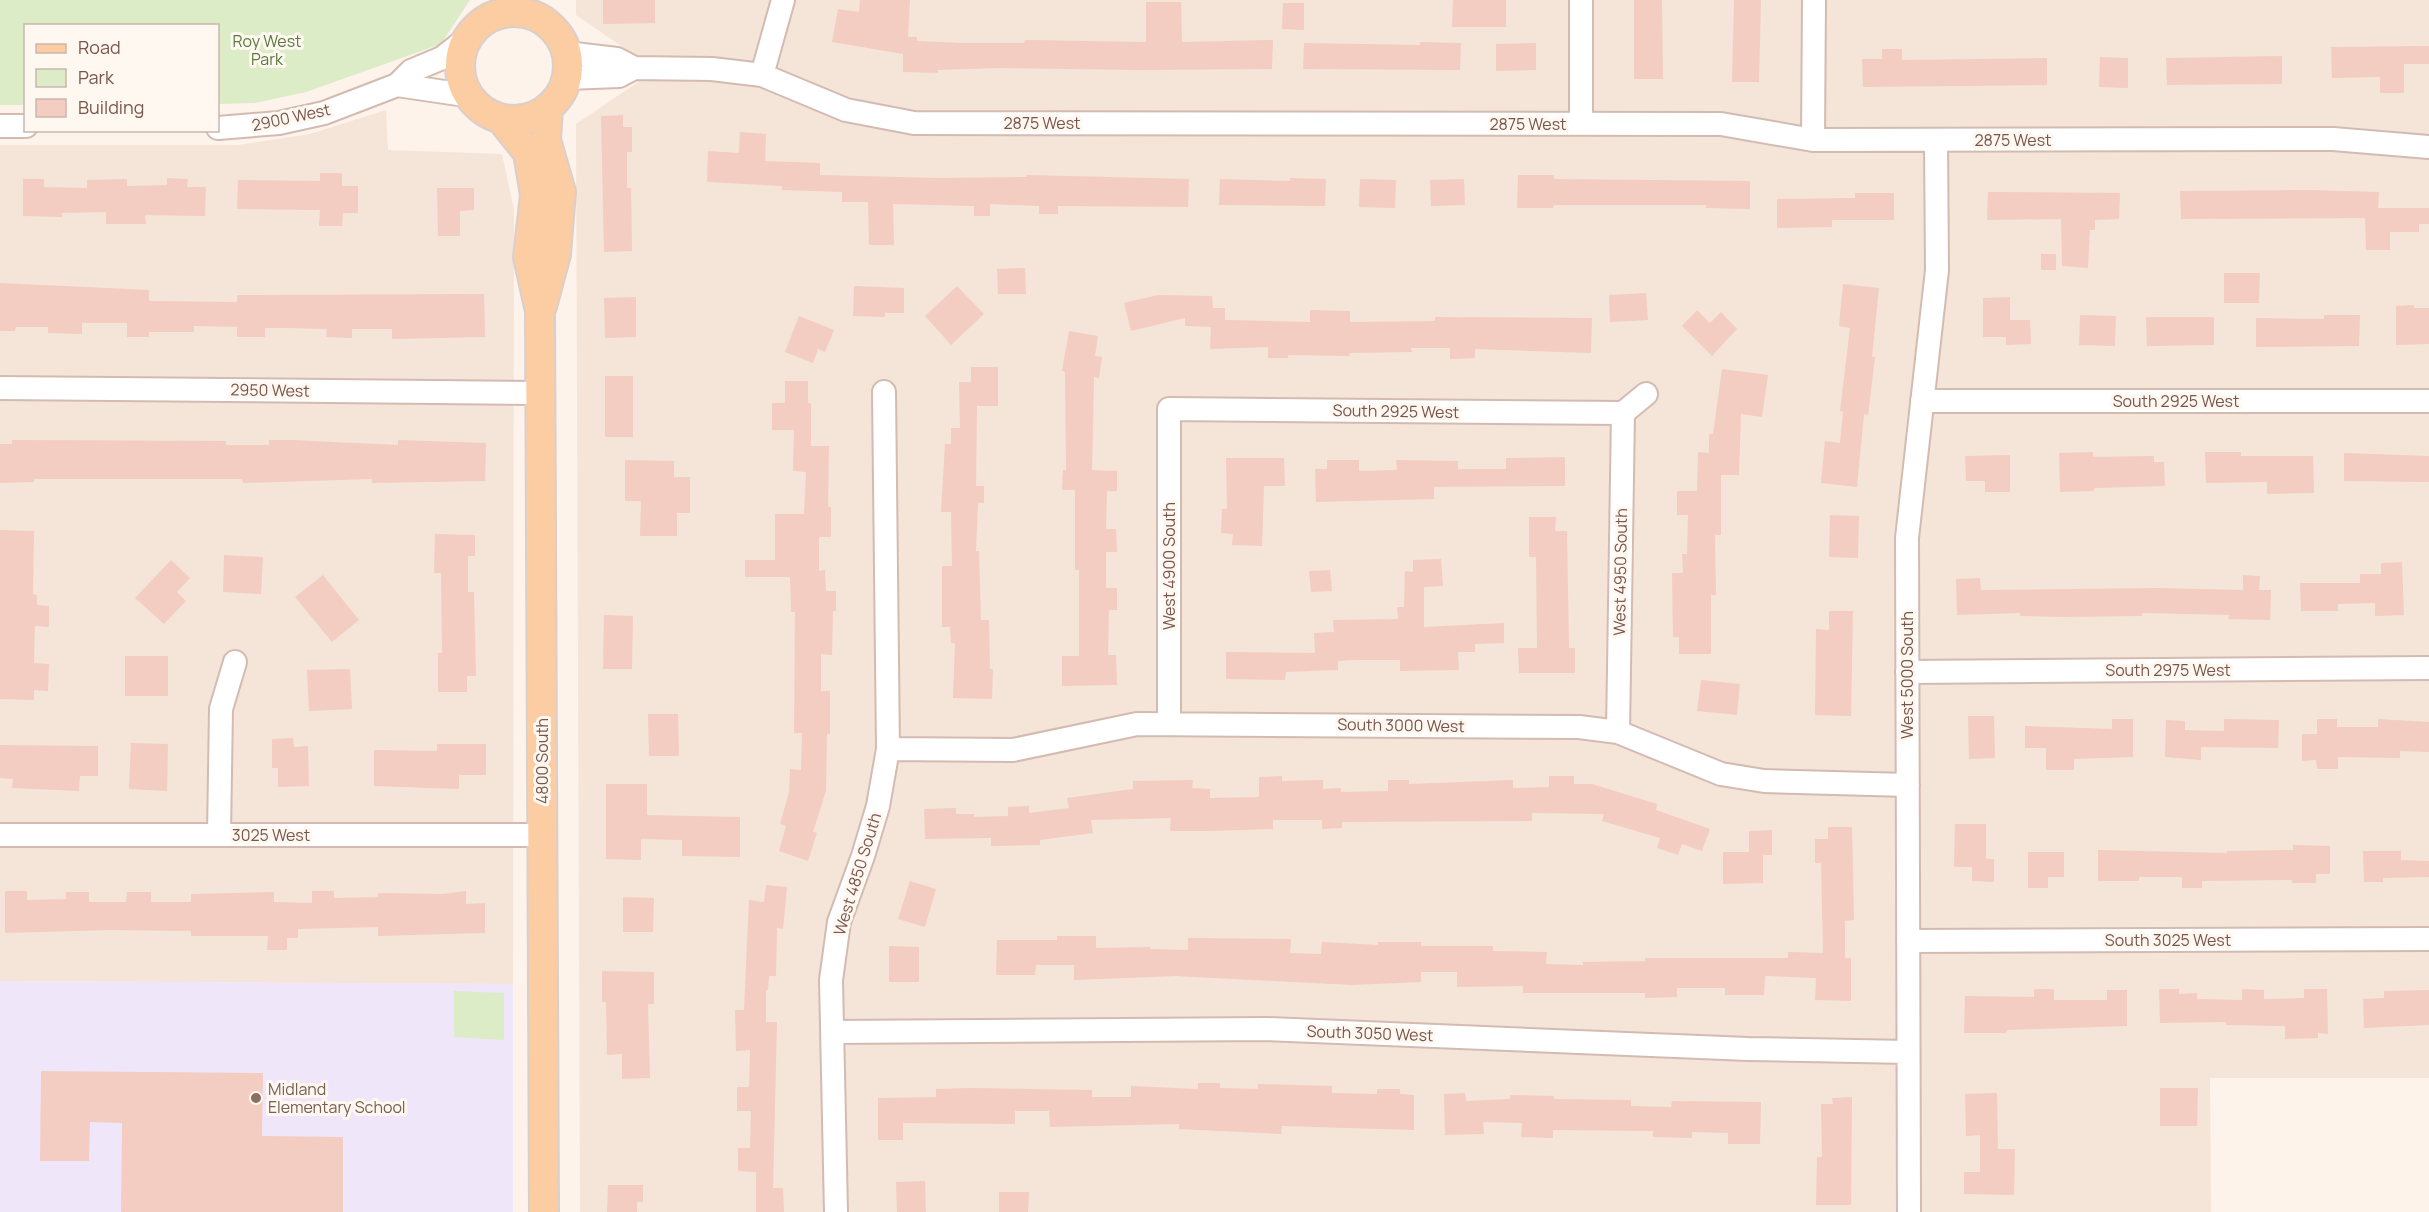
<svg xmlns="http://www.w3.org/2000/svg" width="2429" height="1212" font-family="Manrope,sans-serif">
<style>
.residential{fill:#f5e4d8}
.education{fill:#f0e6fa}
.green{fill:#dcecc7}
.building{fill:#f3cdc1}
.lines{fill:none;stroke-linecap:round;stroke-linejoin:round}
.minor-casing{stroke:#d3bbb1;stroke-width:26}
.major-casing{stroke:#d9cfcd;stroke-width:32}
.minor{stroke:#fff;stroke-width:22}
.major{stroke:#fccda3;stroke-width:28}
.education-dot{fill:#8d6e63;stroke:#fff8f1;stroke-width:2}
.labels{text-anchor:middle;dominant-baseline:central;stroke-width:6;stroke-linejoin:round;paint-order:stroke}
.park-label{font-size:16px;fill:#5a7a41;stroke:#fff8f1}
.street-label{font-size:16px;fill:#79554c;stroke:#fff8f1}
.education-label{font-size:16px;fill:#785e54;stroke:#fff8f1;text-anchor:start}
</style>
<rect width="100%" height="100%" fill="#fdf3ea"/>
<path class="residential" d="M576,0h1853v1078h-219l1,134h-1631l-4,-1088 80,-54 -80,-55z
M386,110l2,40 114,4 12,56 -1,774 -513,-3v-836h238l72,-11z"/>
<path class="education" d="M0,981l513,3v228h-513z"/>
<path class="green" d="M0,0h470l-29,44 -135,48 -51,11 -37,1v-78h-192l-1,79h-25z
M454,991l50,2v47l-50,-3z"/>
<path class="building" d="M603,0h52v23l-52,1z
M860,0h50l-2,37h9v4l47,2h60l1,-3 121,2v-40h35l1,40 91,-2 -1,29 -133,1 -140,-2 -61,2v3l-35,-1v-18l-71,-12 6,-33 21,3z
M1453,0h53v27h-54z
M1634,0h28l1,79h-29z
M1734,0h27l-2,82h-27z
M1283,3h21v27l-22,-1z
M1420,42l41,1 -1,27 -157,-1 1,-26 116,2z
M1536,43v27l-40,1v-27z
M2429,46v18h-25v29h-24v-16l-48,1 -1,-31z
M1882,49h20v11l145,-2v27l-184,2 -1,-28h20z
M2282,56v28l-115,1 -1,-27z
M2100,57l28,1v30l-29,-1z
M623,115v12h9v25h-5v36h4l1,63 -28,1 -3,-136z
M740,132l26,2 -1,27 55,2v12l118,3 89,-1v-2l162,4 -1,28 -130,-1v8h-19v-8l-49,-2v12h-16v-10l-81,-2 1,41h-25l-1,-43h-26v-10l-60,-2v-4l-75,-4 1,-31 31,2z
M320,173h22v13h16v27h-15l-1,13h-23l1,-16 -83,-1 1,-29 82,1z
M1518,175h36v4l196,2v28l-44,-1v-3h-152l-1,3h-36z
M167,178l21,1 -1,8h19l-1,29 -60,-1 1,9h-40v-12l-44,1v4l-39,-1v-37h21v8l43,1v-8l40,-1v7l40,-1z
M1290,178l36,1 -1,27 -106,-1 1,-26 70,2z
M1360,179l36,1 -1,28 -36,-1z
M1464,179l1,26 -34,1 -1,-26z
M437,188h37v22l-14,1v25h-22z
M2307,190l72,2 -1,16h51v16h-10v8h-29v18h-24l-1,-32 -184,1 -1,-28z
M1988,192l132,1 -1,26 -24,1v10h-5l-2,38 -26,-2 -1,-47 -74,1z
M1855,193h39v27h-62v7l-55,1v-29l78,-1z
M2041,254h15v16h-15z
M1025,268l1,26h-28l-1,-25z
M2224,273h36l-1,30h-35z
M0,283l149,7v11l88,1v-7l247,-1 1,43 -93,2v-10h-40v9l-26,-1 1,-8 -41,-1h-21v9h-28v-10l-43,-1v6h-45v5h-22v-14h-45v11l-34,-1v-6h-32l-1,4h-15z
M1843,284l36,4 -7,69h3l-7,58 -4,-1 -7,73 -36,-4 4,-42 15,2 3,-31 -3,-1 10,-83 -11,-2z
M854,286l50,2v25h-19v4l-32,-1z
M957,286l27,28 -33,31 -26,-29z
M1646,293l2,27 -38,2 -1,-27z
M1158,295l54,1 1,12h12v12l85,2v-12l40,1v11l85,-1v-4l157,1 -1,35 -116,-4v9l-25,1v-11h-39l1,4 -62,1 -1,3 -61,-1v3h-20v-11l-58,2 1,-22 -26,-1v-8l-54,13 -7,-28z
M636,297v40l-31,1 -1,-40z
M2010,297v23h20l1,24 -25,1v-8h-23v-39z
M2414,305v3h15v36l-33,1v-39z
M1697,310l13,13 11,-11 16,17 -25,27 -30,-30z
M2080,315l36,1 -1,30 -36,-1z
M2324,315h36l-1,31 -103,1v-29l68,1z
M799,316l35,14 -9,22 -7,-3 -5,14 -28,-11z
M2146,317h68v28l-67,1z
M1069,331l29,5 -3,20 7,1 -3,21 -5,-1 -2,93 25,1v20h-10l-1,38h10l1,23h-11v36h11v22h-8l-1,45h8l1,30 -55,1v-30h17v-86h-4v-80h-13l1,-20h3l-1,-98 -3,-1z
M971,367h27v39h-21l-1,80h8v17h-6l-2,48h3l2,69h8l1,49h3l-1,30 -39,-1 2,-55h-4l-1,-16h-8v-61h10l-1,-54h-10l4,-68h6v-16h9l-1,-46h12z
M1722,369l46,6 -6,42 -21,-3 -2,61h-18v60h-6l1,60h-5v59h-32v-17h-6l-1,-64h11l-1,-19h5l1,-39h-11v-24h20l1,-39 11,1v-19h4z
M605,376h28v61h-28z
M785,381h23v22h3v43h18l-1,61h3v30h-12v34l6,-1 1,21h10v20h-3l-1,44 -11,-1v37h9v43h-3l-1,57 -13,41 4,1 -9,28 -29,-10 7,-25 -6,-2 9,-32 1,-23 11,1 1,-37h-8l1,-121h-4l-1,-35h-45v-17h30v-46h29l2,-42 -13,-1 1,-41h-22v-27h13z
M12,440l214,1v4h43v-5h22l107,5v-5l88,3 -1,38 -113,2v-4l-129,4 -1,-4h-208v3l-34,1v-39h12z
M2093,452v5l61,-1v6h10l1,24 -71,2v3l-34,1 -1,-39z
M2205,452h36v4h72l1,37 -47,1v-12l-61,1z
M2344,453l85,3v26l-85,-1z
M2010,455v37h-25v-11h-19l-1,-25z
M1565,457v29l-131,1v12l-118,3 -1,-33h12v-9h32v11l38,-1 -1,-10 62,1v8h48v-11z
M1226,458h58l1,28h-21l-2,60 -30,-1 1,-11 -12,-1 1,-24h5z
M625,460l49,1v16h16v36h-13v23h-37l1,-35h-16z
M1830,515l29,1 -1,42 -29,-1z
M1529,517h27l-1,14h12l2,117h6v25h-56l-1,-25h19l-1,-91h-7z
M0,530l34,1 -1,63 4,1v10l12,1v21l-14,-1 -1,37 15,1 -1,27 -14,-1v10l-34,-1z
M435,534l40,1v21h-7v36h6l2,84h-9v16h-29v-39h4l-1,-80h-7z
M224,555l39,2 -2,37 -38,-2z
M1441,559l2,27 -19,1v40l80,-4v20l-29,1v8h-17l1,18 -59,1v-11h-45l-17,1v9l-52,2 -1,8 -59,-1v-27l89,1 -1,-20 20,-1 -1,-12 65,-1 -1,-12h7l1,-36 8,1v-12z
M171,560l19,18 -13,14 9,9 -22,23 -29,-26z
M2402,562l2,53 -29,1v-13l-37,1v7h-37l-1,-28h60v-9h21v-11z
M1330,570l2,21 -21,1 -2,-21z
M323,575l36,45 -27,22 -37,-45z
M2243,575l17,1 -1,14h12l-1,30 -42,-1 1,-4 -87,-2v3l-78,1 -44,-1v-3l-63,2 -1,-36 24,-1 1,12 176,-2 86,2z
M1829,611h24l-2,105 -36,-1 1,-86 13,1z
M604,615l29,1 -1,53h-29z
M125,656h43v40h-43z
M350,669l2,40 -43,2 -2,-41z
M1701,680l39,4 -3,31 -40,-4z
M648,714h30l1,42h-30z
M1968,716h26l1,42 -26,1z
M2112,719h21v38l-59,2v11h-28v-22h-21v-22l87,3z
M2224,719l55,1 -1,28 -77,-1v13l-36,-3 1,-37 19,1v9l39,1z
M2317,719h20v8h41v-8l51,3v30l-29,-1v7l-62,-1v12h-21l-1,-9 -14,1v-27h15z
M293,738l1,9 14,-1 1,40 -31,1v-19h-6v-29z
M131,743l37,1 -1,47 -38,-2z
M437,744h49v31h-27v14l-85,-3v-36l63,1z
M0,745l98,1v30h-18l-1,15 -67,-3 1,-9 -13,-1z
M1282,776v5l41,-1v9l18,-1v4l47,-1v-11h21v4l104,-4v8l36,-1v-11h25v8h18l65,20 -1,6 54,19 -8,22 -20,-7 -4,11 -21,-7 3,-10 -58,-17 2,-7 -72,-1v8l-190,1v6l-20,1v-9h-49v9l-63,2h-40l1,-13 -80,2 2,13 -53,7v5l-49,1v-8l-66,1 -1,-30 32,-1v6h18v3l34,-1v-9l21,-1v7l40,-5 -2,-10 66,-9v-8l60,-1 -1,8 18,1v9l49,-1v-20z
M606,784h41v31l93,2v40l-58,-1v-16l-41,-1v21l-35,-1z
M1955,824h31v35h8v23l-22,-1v-14h-18z
M1828,827h24l2,93 -9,1v37h6v43l-36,-1 1,-22 -51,-2 -1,19h-39v-7h-48v9l-32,1v-5h-122v-7l-66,1v-15h-36v10l-69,3 -176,-9 -102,4v-15h-38l-1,10h-39l1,-35h60v-4h39v12l54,-1v2l38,1v-12l103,1 -1,14 31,1 1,-12 56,3v-3h43v4h72v5l54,1 -1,12 37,1v-3l62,-1v-3h143v-6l35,1 -2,-90h-6v-24h13z
M1772,830v25h-9v28l-40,1v-32h26v-21z
M2293,845l37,1v28h-14v9h-24v-3l-90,1v7h-20v-11h-43v4h-41v-31l129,3v-2l66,-1z
M2363,851h38v9l28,1v16l-46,1v4h-19z
M2028,852h36v25h-16v11h-20z
M910,881l26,8 -11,38 -27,-8z
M766,885l21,2 -4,42 -6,-1 -1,48h-7l-1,14h-2v32h11l-4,166h10l1,24h-28v-40l-18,-1v-23h12l1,-37h-14v-24h12l1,-37 -14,1 -1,-41h9l5,-110 15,2z
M5,891h22v9l39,-1v-7h23v10h37l1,-10h24v10h40v-8l83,-2v10l38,1v-12h22v7l44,-1v-4l65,1 23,-3v13l19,-1v30l-107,3v-9l-80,2v9h-11v12h-20l1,-14h-77v-5l-81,-1 -105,3z
M623,897l31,1 -1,34h-30z
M889,946l30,1v35h-30z
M602,971l52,1v32h-6l2,74 -28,1v-25l-15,1 -1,-53h-4z
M2034,989h20v11h53v-10h20v36l-120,4 -1,3h-42l1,-37 69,1z
M2159,989h20v5l18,-1v6l45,1v-11l22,1v9l40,-1v-9h23l1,45 -10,-1v5l-33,1v-13l-59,-1v-3l-66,1z
M2429,990v35l-65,3 -1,-29 21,-1v-7z
M41,1071l222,2 -1,63 81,1v75h-222l1,-89 -32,-1 -1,39h-49z
M1198,1083h22v5l38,1v-5l74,2v7l45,1v-5h23v5l14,1v35l-132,-4 -1,8 -102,-5v-5l-129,3 -1,-16h-34v13l-112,-1v17h-25v-42l58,-1v-8l35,-1 121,2v7h39v-11l67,3z
M2160,1088h38l-1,38h-37z
M1465,1093l1,8 44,-2v-4l44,1v3l77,1v6l40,1 1,-6 89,1 -1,42h-32v-11l-36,-1v6l-39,-1v-6l-100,-1v8l-32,-1 1,-14 -39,-1 1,12 -39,1 -1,-41z
M1997,1093l1,56h17l-1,46 -50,-1v-22h16v-37l-14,1 -1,-42z
M1852,1097l-1,108h-35l1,-48h5l-1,-53h12l-1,-6z
M925,1181l1,31h-29l-1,-30z
M608,1185h35v17h-6v10h-30z
M999,1192h30l-1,20h-29z"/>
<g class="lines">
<defs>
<path id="minor" d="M566,53l51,6 17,9 78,1 50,6 84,35 68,13 807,1 92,16 520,-1 96,8
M762,75l21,-75
M567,78l52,-2 15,-8
M397,85l68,10
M1581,124v-124
M0,126h26
M218,128l61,-5 45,-10 73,-28 14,-14 31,-13 24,-19
M1813,140l1,-140
M0,388l541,5
M1922,401h507
M1169,409l454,4
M1169,409v314
M1623,413l23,-19
M1907,672l522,-4
M1618,732l5,-319
M888,749l125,1 124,-26 442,3 39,5 103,42 43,7 144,4
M0,835h543
M219,835l2,-126 14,-47
M1908,941l521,-2
M832,1032l435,-3 481,20 160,3
M836,1212l-5,-232 8,-58 24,-66 15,-50 10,-57 -4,-357
M1909,1212l-2,-674 30,-268 -1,-130"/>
<path id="major" d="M460 66a54 54 0 1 1 108 0a54 54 0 1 1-108 0Z
M501,119l27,34 7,42 -7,62 12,54 4,901
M542,306l14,-52 5,-62 -15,-52 2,-32"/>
</defs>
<use href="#minor" class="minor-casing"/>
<use href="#major" class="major-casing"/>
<use href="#minor" class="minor"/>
<use href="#major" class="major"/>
</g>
<circle class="education-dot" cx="256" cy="1098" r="6"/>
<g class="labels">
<g class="park-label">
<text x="267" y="41">Roy West<tspan x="267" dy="18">Park</tspan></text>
</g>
<g class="street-label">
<text transform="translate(291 117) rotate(-12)">2900 West</text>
<text x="1042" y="123">2875 West</text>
<text x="1528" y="124">2875 West</text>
<text x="2013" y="140">2875 West</text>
<text transform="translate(270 390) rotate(1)">2950 West</text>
<text x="2176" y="401">South 2925 West</text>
<text transform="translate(1396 411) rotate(1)">South 2925 West</text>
<text transform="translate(1169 566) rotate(-90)">West 4900 South</text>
<text transform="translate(1620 572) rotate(-89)">West 4950 South</text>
<text x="2168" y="670">South 2975 West</text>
<text transform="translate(1907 675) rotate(-90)">West 5000 South</text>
<text transform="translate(1401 725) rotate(1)">South 3000 West</text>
<text transform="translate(542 761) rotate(-90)">4800 South</text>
<text x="271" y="835">3025 West</text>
<text transform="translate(857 874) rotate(-73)">West 4850 South</text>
<text x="2168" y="940">South 3025 West</text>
<text transform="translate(1370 1033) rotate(2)">South 3050 West</text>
</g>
<g class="education-label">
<text x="268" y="1089">Midland<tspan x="268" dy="18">Elementary School</tspan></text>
</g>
</g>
<rect x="24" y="24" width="195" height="108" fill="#fff8f1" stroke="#c9b7af" stroke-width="1.5"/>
<rect x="36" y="44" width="30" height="9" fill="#fccda3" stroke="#c9b7af" stroke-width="1.5"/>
<text x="78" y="54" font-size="18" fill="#79554c">Road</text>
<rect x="36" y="69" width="30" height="18" fill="#dcecc7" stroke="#c9b7af" stroke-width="1.5"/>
<text x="78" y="84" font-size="18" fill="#79554c">Park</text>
<rect x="36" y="99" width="30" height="18" fill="#f3cdc1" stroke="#c9b7af" stroke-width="1.5"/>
<text x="78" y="114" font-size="18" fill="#79554c">Building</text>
</svg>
